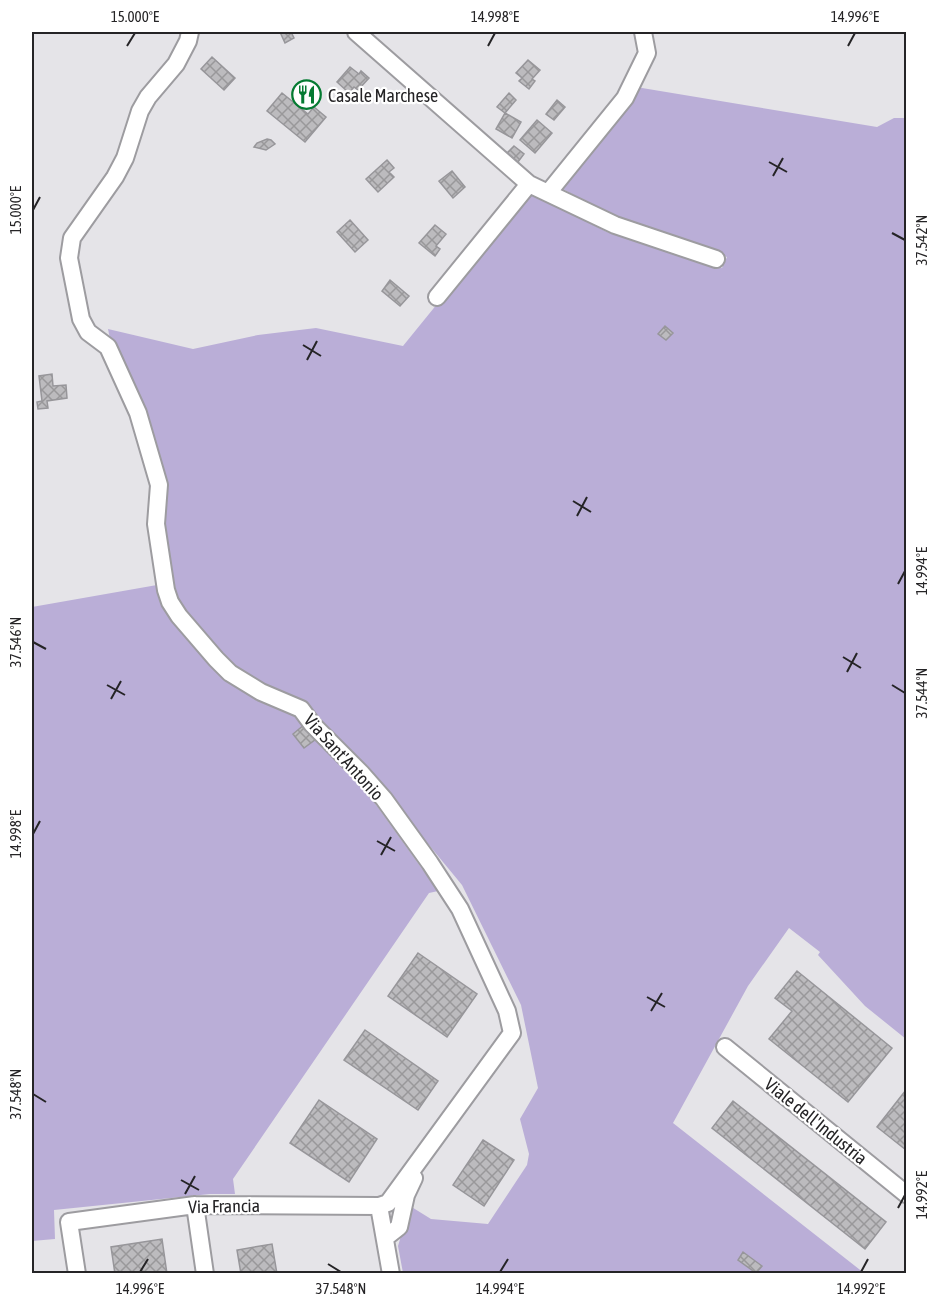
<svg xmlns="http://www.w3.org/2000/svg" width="938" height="1305" font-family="'Asap Condensed',sans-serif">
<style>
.green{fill:#baaed7}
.building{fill:url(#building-cross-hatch);stroke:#97969a;stroke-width:1.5}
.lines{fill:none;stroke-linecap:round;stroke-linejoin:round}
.minor-casing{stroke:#9d9ca0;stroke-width:20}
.minor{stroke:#fff;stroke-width:16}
.ticks{fill:none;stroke:#252426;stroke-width:2}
.labels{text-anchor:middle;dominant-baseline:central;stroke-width:4.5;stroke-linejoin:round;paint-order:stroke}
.poi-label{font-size:18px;fill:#252426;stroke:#fff;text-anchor:start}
.street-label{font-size:18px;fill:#252426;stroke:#fff}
.neatline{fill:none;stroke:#252426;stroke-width:2}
.ticks-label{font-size:15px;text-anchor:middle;fill:#252426}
</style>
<defs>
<pattern id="building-cross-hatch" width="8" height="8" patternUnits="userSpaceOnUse" patternTransform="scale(1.5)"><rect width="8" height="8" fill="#bcbbbe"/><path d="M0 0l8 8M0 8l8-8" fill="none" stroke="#99989a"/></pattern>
</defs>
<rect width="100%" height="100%" fill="#e5e4e8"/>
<path class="green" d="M636,87l241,40 17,-9h12v921l-41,-33 -47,-51 2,-3 -31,-24 -41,58 -75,137 191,150h-461l-5,-27 12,-40 21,13 57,5 39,-59 2,-11 -9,-35 18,-31 -17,-83 -59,-120 -104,-126 -56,-56 -67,-32 -64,-75 -27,-183 -22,-56 -12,-18 -2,-10 85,20 65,-14 58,-7 87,18 125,-154 79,40 115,36 5,-11 -107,-37 -59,-32z
M157,585l33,53 102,72 13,14 -12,10 11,14 12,-9 31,29 30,38 61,85 -9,2 -196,286 2,15h-25l-156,16 1,29 -23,2v-634z"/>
<path class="building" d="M280,32h11l3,6 -9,5z
M212,57l23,21 -11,12 -23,-21z
M528,60l12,10 -8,9 3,2 -6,8 -10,-8 3,-3 -6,-5z
M350,67l9,7 2,-3 8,7 -11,12 -4,-3 -5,6 -12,-11z
M282,93l26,21 6,-7 12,10 -21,25 -38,-31z
M509,93l7,7 -11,13 -8,-6z
M557,100l8,7 -11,13 -8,-6z
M505,113l16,9 -9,16 -16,-9z
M537,120l15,13 -17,20 -15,-13z
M267,139l4,1 4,4 -9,6 -12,-3 3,-4z
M514,146l10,8 -6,8 -11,-9z
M387,160l7,8 -5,4 5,5 -16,15 -12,-13z
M452,171l13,16 -12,11 -14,-17z
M350,220l18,20 -13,12 -18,-20z
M435,225l11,9 -10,12 4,3 -5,7 -16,-13z
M390,280l19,16 -9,10 -18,-15z
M665,326l8,7 -7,7 -8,-6z
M52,374l1,12 13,-1 1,13 -20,3 1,7 -10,1 -1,-7 5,-1 -3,-25z
M305,724l11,15 -12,9 -11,-14z
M418,953l59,41 -30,43 -59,-41z
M797,971l95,77 -44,54 -79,-63 23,-28 -17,-13z
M365,1030l73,51 -20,29 -74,-50z
M906,1090v60l-29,-23z
M319,1100l58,39 -28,43 -59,-39z
M733,1101l153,121 -21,27 -153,-121z
M483,1140l31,20 -30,46 -31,-21z
M162,1239l5,35h-52l-4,-27z
M272,1244l5,30h-36l-4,-24z
M743,1252l19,14 -6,7 -18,-13z"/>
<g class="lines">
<defs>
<path id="minor" d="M356,32l173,152 86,41 101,34
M548,193l77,-95 22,-45 -4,-21
M437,297l92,-113
M725,1047l181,147
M195,1205l10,69
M379,1206l12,68
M385,1238l14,-11 7,-32 8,-17
M77,1274l-8,-52 126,-17 184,1 9,-3 124,-170 -5,-22 -47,-102 -30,-46 -46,-64 -22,-25 -50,-50 -11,-15 -40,-17 -31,-19 -14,-14 -37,-43 -9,-14 -4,-12 -10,-66 3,-39 -21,-72 -30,-66 -20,-15 -7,-13 -12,-61 3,-20 43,-61 10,-19 15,-47 8,-14 28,-33 12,-23 2,-9"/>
</defs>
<use href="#minor" class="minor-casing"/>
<use href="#minor" class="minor"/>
</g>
<path class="ticks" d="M127,46l8,-13M488,46l7,-13M848,46l7,-13M769,162l18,10M773,176l10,-18M33,210l7,-13M892,233l13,7M303,345l18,11M307,360l10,-19M573,501l18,11M577,516l10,-19M898,584l7,-13M33,642l13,7M843,657l18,11M847,672l10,-19M107,685l18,10M892,685l13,8M111,699l10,-18M33,834l7,-13M377,841l18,10M381,855l10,-18M647,997l18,10M651,1011l11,-18M33,1094l13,8M181,1180l18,10M185,1194l10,-18M898,1208l7,-13M328,1264l13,8M140,1272l8,-13M500,1272l8,-13M861,1272l7,-13"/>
<defs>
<symbol id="restaurant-ring" viewBox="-11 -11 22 22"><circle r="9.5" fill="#fff" stroke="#057b32" stroke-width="1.5"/><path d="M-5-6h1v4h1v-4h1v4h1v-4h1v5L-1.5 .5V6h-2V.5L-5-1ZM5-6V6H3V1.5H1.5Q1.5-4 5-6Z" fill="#057b32"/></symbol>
</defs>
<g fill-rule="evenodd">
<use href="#restaurant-ring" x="290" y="78" width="33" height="33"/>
</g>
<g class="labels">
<g class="poi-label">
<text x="328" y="95">Casale Marchese</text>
</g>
<g class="street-label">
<text transform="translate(344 757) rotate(48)">Via Sant'Antonio</text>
<text transform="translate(816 1121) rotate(39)">Viale dell'Industria</text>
<text transform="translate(224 1206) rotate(-1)">Via Francia</text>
</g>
</g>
<rect width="938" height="1305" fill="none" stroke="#ffffff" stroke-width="66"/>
<rect x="33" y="33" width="872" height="1239" class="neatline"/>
<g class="ticks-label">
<text x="135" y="22">15.000°E</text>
<text x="495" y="22">14.998°E</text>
<text x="855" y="22">14.996°E</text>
<text transform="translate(16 210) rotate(-90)" y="5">15.000°E</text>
<text transform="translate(922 240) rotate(-90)" y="5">37.542°N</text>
<text transform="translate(922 571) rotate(-90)" y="5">14.994°E</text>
<text transform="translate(16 642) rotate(-90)" y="5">37.546°N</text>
<text transform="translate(922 693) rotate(-90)" y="5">37.544°N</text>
<text transform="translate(16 834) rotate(-90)" y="5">14.998°E</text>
<text transform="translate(16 1094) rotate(-90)" y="5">37.548°N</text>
<text transform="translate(922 1195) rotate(-90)" y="5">14.992°E</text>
<text x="140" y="1294">14.996°E</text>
<text x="341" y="1294">37.548°N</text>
<text x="500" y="1294">14.994°E</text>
<text x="861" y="1294">14.992°E</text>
</g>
</svg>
